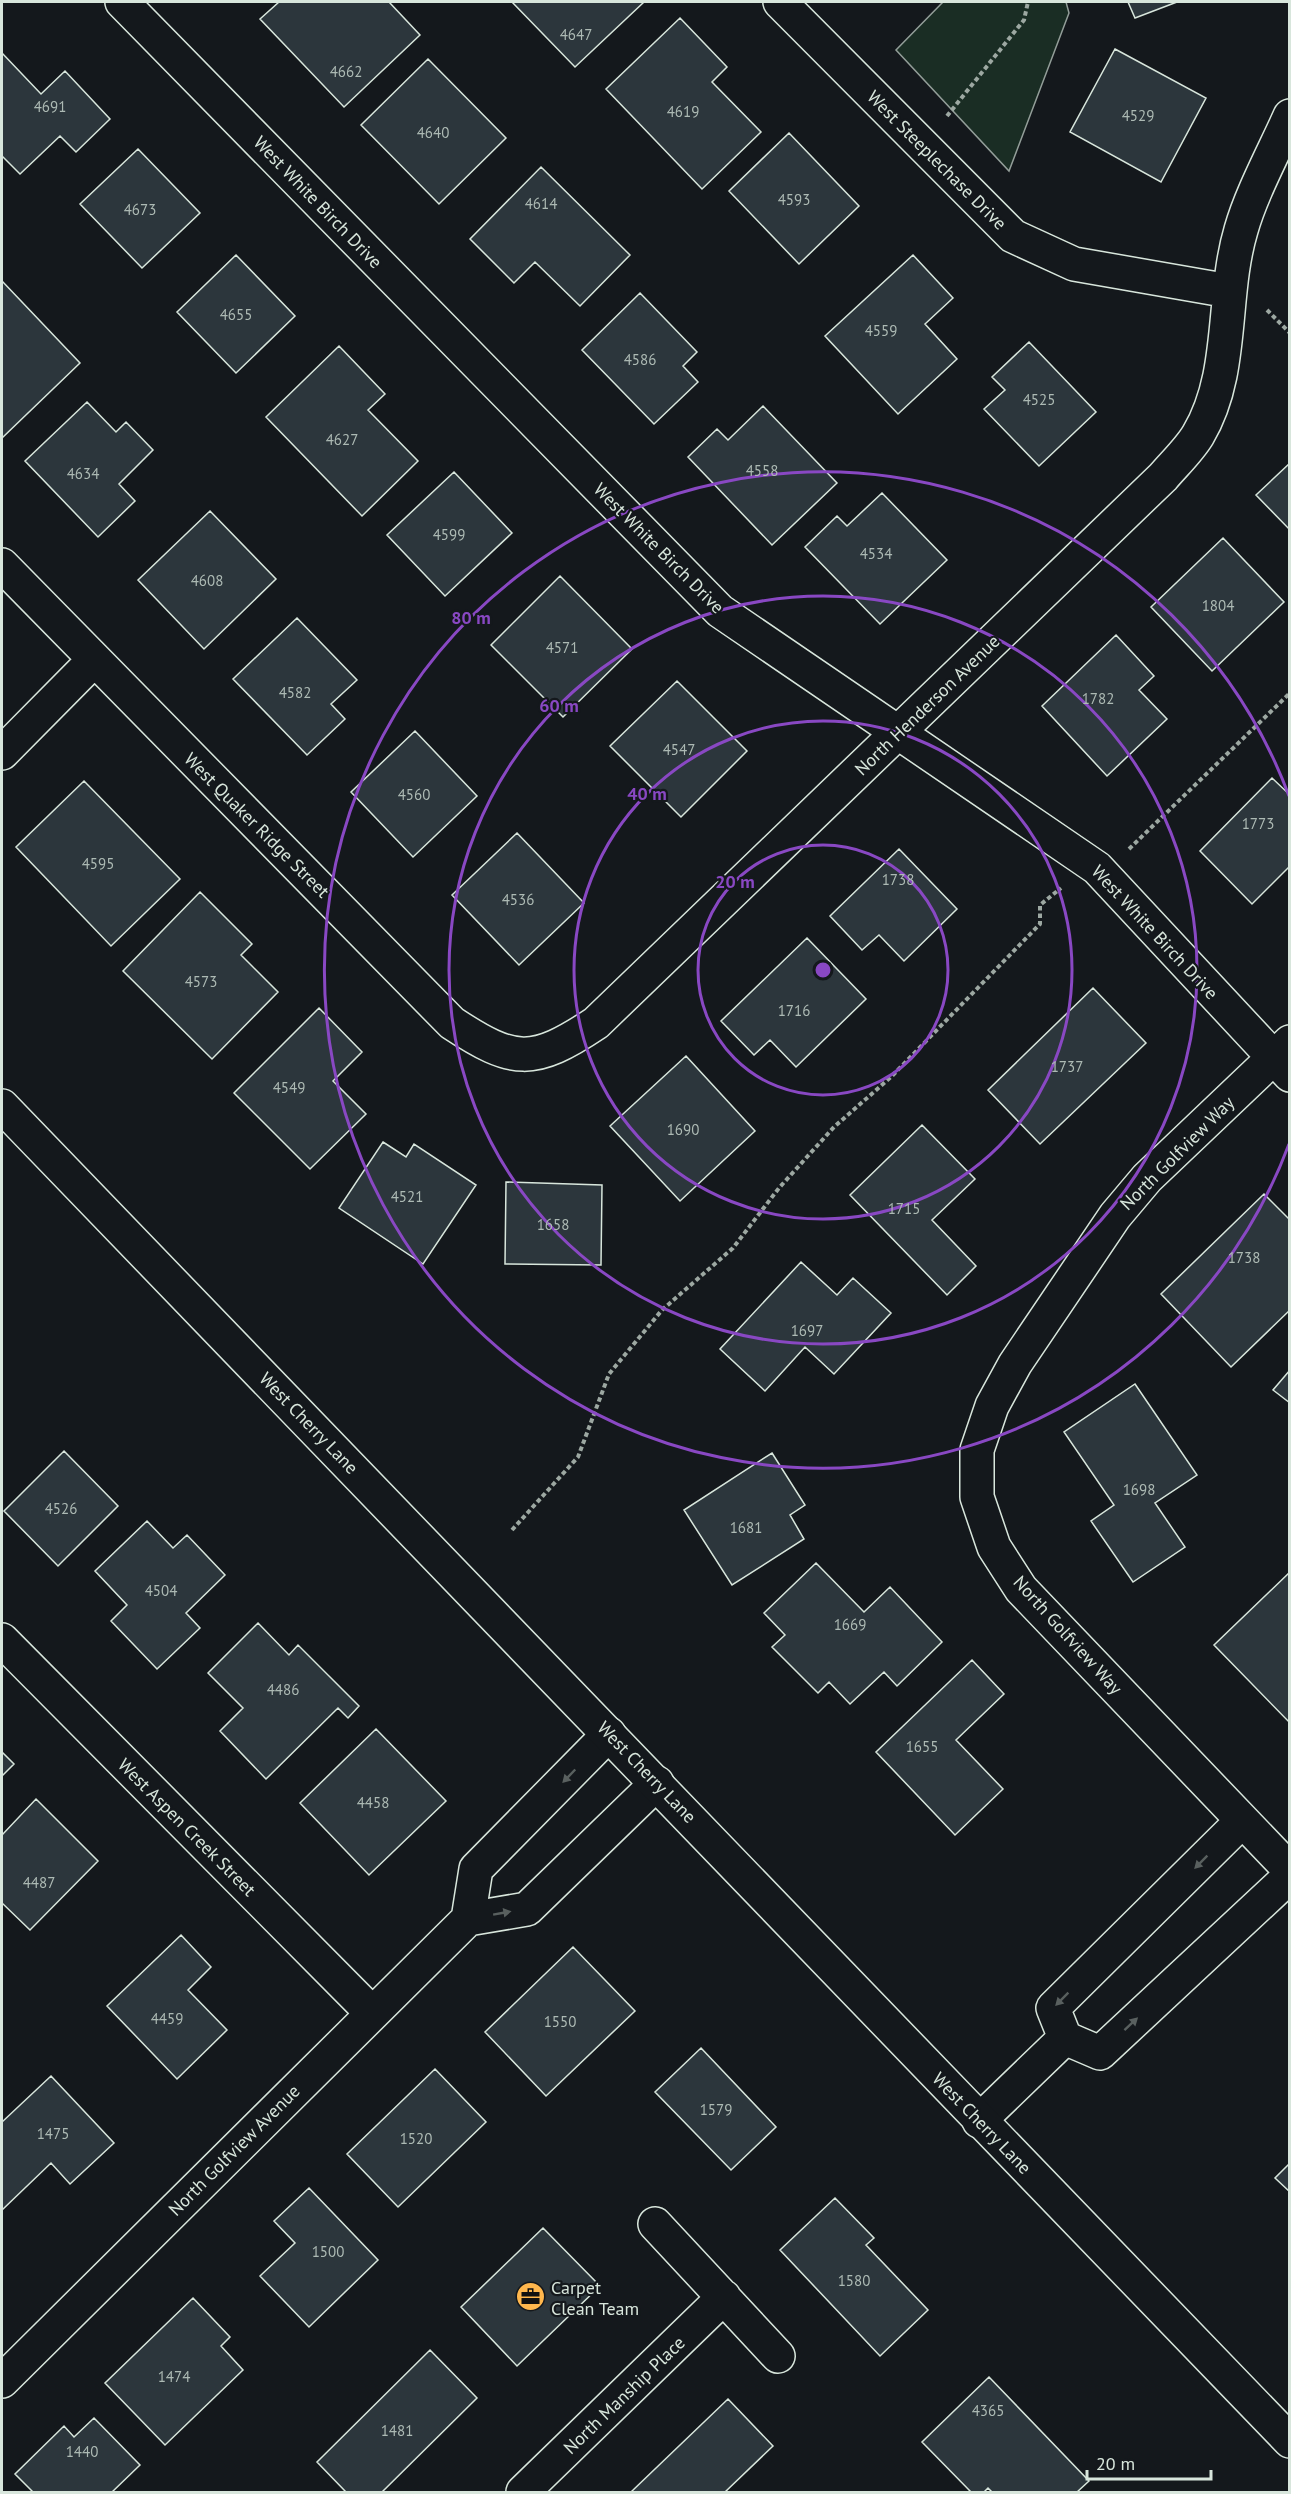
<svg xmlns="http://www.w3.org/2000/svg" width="1291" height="2494" font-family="'PT Sans',sans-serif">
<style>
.park{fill:#1a2d24;stroke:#939e99;stroke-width:1.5}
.building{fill:#2c363c;stroke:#d8e6dc;stroke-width:1.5}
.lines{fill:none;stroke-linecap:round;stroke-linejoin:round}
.street-casing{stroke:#d8e6dc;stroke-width:36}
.secondary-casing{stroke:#d8e6dc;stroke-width:36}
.path{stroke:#9da8a2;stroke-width:4;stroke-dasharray:4.5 3;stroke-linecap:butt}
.street{stroke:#14181c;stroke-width:33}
.secondary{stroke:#14181c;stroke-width:33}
.oneway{fill:#59605f}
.ring{fill:none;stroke:#8948c3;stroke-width:3}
.labels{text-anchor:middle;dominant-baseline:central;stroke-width:4.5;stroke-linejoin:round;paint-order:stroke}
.number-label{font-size:15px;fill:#adbab4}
.street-label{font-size:18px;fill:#d8e6dc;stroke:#14181c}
.poi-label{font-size:18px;fill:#d8e6dc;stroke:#14181c;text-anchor:start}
.centre{fill:#8948c3;stroke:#14181c;stroke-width:3}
.ring-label{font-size:18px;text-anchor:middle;font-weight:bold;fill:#8948c3;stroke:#14181c;stroke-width:4.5;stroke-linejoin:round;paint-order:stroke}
</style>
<rect width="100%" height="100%" fill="#14181c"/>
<path class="park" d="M943,2h123l3,11 -60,158 -113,-121z"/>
<path class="building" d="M279,2h110l31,33 -76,72 -84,-88z
M512,2h132l-69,65z
M1128,2h49l-42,16z
M680,18l47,49 -15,15 49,50 -59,57 -96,-100z
M1115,49l91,49 -45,84 -91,-50z
M2,53l39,41 24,-23 45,48 -34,33 -16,-16 -40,38 -18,-18z
M428,59l78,79 -67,66 -78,-79z
M789,133l70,73 -60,58 -70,-73z
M138,149l62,64 -58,55 -62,-64z
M541,167l89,88 -50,51 -45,-44 -21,21 -44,-44z
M236,255l59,61 -59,57 -59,-61z
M913,255l40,43 -28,26 32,35 -59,55 -73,-78z
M2,281l78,82 -78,75z
M640,293l57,59 -14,14 15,16 -44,42 -72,-74z
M1029,342l67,70 -57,54 -55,-57 21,-19 -13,-13z
M339,346l46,48 -17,16 50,51 -56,55 -96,-99z
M87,402l29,30 10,-10 27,28 -34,34 16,17 -37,36 -73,-76z
M763,406l74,77 -65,62 -84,-88 29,-28 11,11z
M1290,463v67l-34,-35z
M454,472l58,61 -67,63 -58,-61z
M882,493l65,67 -67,64 -75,-77 32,-31 10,10z
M210,511l66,68 -72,70 -66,-69z
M1223,538l61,64 -72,69 -61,-64z
M560,576l72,73 -69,68 -72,-72z
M297,618l60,62 -26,24 14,15 -38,36 -74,-76z
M1116,635l38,41 -15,14 28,29 -60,57 -65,-70z
M677,681l70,70 -66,66 -71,-71z
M415,731l62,65 -64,61 -62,-65z
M1272,778l18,17v71l-38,38 -52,-53z
M84,781l96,98 -69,67 -95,-99z
M517,833l67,70 -65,62 -67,-70z
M899,849l58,60 -53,52 -25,-26 -17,15 -32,-34z
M200,892l52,52 -11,11 37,37 -66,67 -89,-88z
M807,938l59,61 -70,68 -26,-27 -16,15 -33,-34z
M1093,988l53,55 -106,101 -52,-54z
M319,1008l43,44 -29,29 33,33 -56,55 -76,-76z
M686,1056l69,75 -75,70 -70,-75z
M922,1125l53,54 -43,41 44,46 -29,29 -97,-100z
M383,1142l23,15 8,-13 62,41 -53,79 -84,-56z
M506,1182l96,3 -1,80 -96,-1z
M1264,1194l26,26v90l-59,57 -70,-73z
M801,1262l36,33 16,-17 38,35 -57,61 -29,-27 -40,44 -45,-42z
M1290,1370v33l-17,-13z
M1135,1384l62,91 -42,28 30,44 -52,35 -42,-61 23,-16 -50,-73z
M64,1451l54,55 -60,60 -54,-55z
M772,1453l33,52 -15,10 14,24 -72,46 -48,-75z
M147,1521l26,27 14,-13 38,40 -39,38 14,15 -43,41 -46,-48 16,-16 -32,-34z
M816,1563l48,49 26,-25 52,55 -45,44 -13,-14 -34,32 -21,-22 -11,11 -46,-46 13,-12 -21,-22z
M1290,1572v151l-76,-78z
M258,1623l31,32 9,-10 61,61 -11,12 -10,-10 -72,71 -46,-48 23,-23 -35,-35z
M972,1660l32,34 -48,46 47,49 -48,46 -79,-83z
M376,1729l70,72 -77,74 -69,-72z
M2,1752l12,12 -12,12z
M36,1799l62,62 -68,69 -28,-27v-68z
M181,1935l30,32 -23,23 39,40 -50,49 -70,-73z
M573,1947l62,64 -89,85 -61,-64z
M701,2048l75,79 -45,43 -76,-78z
M435,2069l51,53 -88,85 -51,-53z
M51,2076l63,67 -44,41 -19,-21 -49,47v-88z
M1290,2163v29l-15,-14z
M309,2188l69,72 -69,67 -49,-51 35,-33 -21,-22z
M835,2198l39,40 -8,7 62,65 -48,46 -100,-106z
M543,2228l57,58 -83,80 -56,-59z
M193,2298l37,39 -9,9 22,24 -78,75 -60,-62z
M430,2350l47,48 -95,94h-36l-29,-30z
M989,2377l100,104 -12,11h-85l-4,-4 -4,4h-13l-49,-50z
M728,2399l45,47 -48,46h-94z
M94,2418l46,47 -28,27h-79l-18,-18 49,-48 10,11z"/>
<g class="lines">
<defs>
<path id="street" d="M122,2l598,609 377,257 193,207
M780,2l233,234 61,28 155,27
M2,565l450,458c62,41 81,42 144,0l567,-546c11,-13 26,-27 35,-42 37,-62 23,-138 43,-205 10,-36 33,-78 49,-114
M2,753l92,-93
M1290,1042l-143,136 -32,38 -100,148 -23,42 -15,44v47l17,50 27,42 269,281
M2,1640l370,373
M609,1734l-133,135 -8,50 59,-10 130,-126
M1242,1821l-189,187 12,30 35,15 190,-177
M979,2121l86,-83
M655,2224l123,132
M2,2381l466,-462
M523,2492l201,-195"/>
<path id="secondary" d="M2,1106l1288,1335"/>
</defs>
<use href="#street" class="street-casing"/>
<use href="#secondary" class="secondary-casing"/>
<path class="path" d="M947,116l77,-96 4,-18
M1267,310l23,23
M1129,849l161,-156
M512,1530l66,-73 31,-83 53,-64 71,-62 46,-60 55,-61 57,-50 149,-153v-19l21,-17"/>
<use href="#street" class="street"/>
<use href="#secondary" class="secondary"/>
</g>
<defs><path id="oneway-solid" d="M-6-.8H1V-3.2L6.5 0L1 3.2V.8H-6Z" transform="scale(1.5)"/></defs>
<g class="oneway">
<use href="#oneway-solid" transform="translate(569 1776) rotate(134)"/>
<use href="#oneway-solid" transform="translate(1201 1862) rotate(135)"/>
<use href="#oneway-solid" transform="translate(502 1913) rotate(-10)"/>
<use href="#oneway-solid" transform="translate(1062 1999) rotate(135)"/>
<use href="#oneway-solid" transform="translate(1131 2024) rotate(-43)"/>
</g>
<g class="ring">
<circle cx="823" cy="970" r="125"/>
<circle cx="823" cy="970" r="249"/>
<circle cx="823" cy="970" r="374"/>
<path d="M1289 1144A498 498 0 1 1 1289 796"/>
</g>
<defs>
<symbol id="office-disc" viewBox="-11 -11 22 22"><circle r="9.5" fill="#ffb74d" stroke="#14181c"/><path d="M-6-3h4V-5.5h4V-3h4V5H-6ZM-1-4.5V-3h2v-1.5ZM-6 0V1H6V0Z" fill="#111"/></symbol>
</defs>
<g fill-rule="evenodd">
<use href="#office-disc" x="514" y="2280" width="33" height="33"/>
</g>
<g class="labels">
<g class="number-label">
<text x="576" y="34">4647</text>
<text x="346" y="71">4662</text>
<text x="50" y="106">4691</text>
<text x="683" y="111">4619</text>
<text x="1138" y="115">4529</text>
<text x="433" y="132">4640</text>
<text x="794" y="199">4593</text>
<text x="541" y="203">4614</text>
<text x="140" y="209">4673</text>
<text x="236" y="314">4655</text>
<text x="881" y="330">4559</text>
<text x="640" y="359">4586</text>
<text x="1039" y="399">4525</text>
<text x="342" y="439">4627</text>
<text x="762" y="470">4558</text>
<text x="83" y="473">4634</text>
<text x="449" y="534">4599</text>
<text x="876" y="553">4534</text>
<text x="207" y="580">4608</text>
<text x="1218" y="605">1804</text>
<text x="562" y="647">4571</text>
<text x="295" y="692">4582</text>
<text x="1098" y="698">1782</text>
<text x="679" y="749">4547</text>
<text x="414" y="794">4560</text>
<text x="1258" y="823">1773</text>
<text x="98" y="863">4595</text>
<text x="898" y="879">1738</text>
<text x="518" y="899">4536</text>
<text x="201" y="981">4573</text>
<text x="794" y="1010">1716</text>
<text x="1067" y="1066">1737</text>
<text x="289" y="1087">4549</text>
<text x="683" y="1129">1690</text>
<text x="407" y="1196">4521</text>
<text x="904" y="1208">1715</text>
<text x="553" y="1224">1658</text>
<text x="1244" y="1257">1738</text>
<text x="807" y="1330">1697</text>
<text x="1139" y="1489">1698</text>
<text x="61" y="1508">4526</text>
<text x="746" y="1527">1681</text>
<text x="161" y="1590">4504</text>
<text x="850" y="1624">1669</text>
<text x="283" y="1689">4486</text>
<text x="922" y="1746">1655</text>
<text x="373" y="1802">4458</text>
<text x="39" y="1882">4487</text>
<text x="167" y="2018">4459</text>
<text x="560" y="2021">1550</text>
<text x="716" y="2109">1579</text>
<text x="53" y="2133">1475</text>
<text x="416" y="2138">1520</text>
<text x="328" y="2251">1500</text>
<text x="854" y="2280">1580</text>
<text x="174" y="2376">1474</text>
<text x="988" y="2410">4365</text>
<text x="397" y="2430">1481</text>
<text x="82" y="2451">1440</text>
</g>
<g class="street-label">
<text transform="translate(937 160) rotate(45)">West Steeplechase Drive</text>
<text transform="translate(318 202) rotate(46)">West White Birch Drive</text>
<text transform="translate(659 548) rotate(45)">West White Birch Drive</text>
<text transform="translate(927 705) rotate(-44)">North Henderson Avenue</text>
<text transform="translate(257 825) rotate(45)">West Quaker Ridge Street</text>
<text transform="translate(1155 932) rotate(47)">West White Birch Drive</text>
<text transform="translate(1177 1153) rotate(-45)">North Golfview Way</text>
<text transform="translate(309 1423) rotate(46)">West Cherry Lane</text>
<text transform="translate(1068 1635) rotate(48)">North Golfview Way</text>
<text transform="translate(647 1772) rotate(46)">West Cherry Lane</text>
<text transform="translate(187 1827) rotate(45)">West Aspen Creek Street</text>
<text transform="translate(982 2123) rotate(46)">West Cherry Lane</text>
<text transform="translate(234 2150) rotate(-45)">North Golfview Avenue</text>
<text transform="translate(624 2395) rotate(-44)">North Manship Place</text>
</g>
<g class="poi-label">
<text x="551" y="2287">Carpet<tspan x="551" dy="21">Clean Team</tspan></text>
</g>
</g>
<circle cx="823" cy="970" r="9" class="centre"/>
<g class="ring-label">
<text x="471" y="624">80 m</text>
<text x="559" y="712">60 m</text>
<text x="647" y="800">40 m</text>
<text x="735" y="888">20 m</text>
</g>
<rect width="1291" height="2494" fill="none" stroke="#d8e6dc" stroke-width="6"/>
<path d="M1087 2470v9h124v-9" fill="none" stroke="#d8e6dc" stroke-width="3"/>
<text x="1096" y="2470" font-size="18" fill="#d8e6dc" stroke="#14181c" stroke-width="4.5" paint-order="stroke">20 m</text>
</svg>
